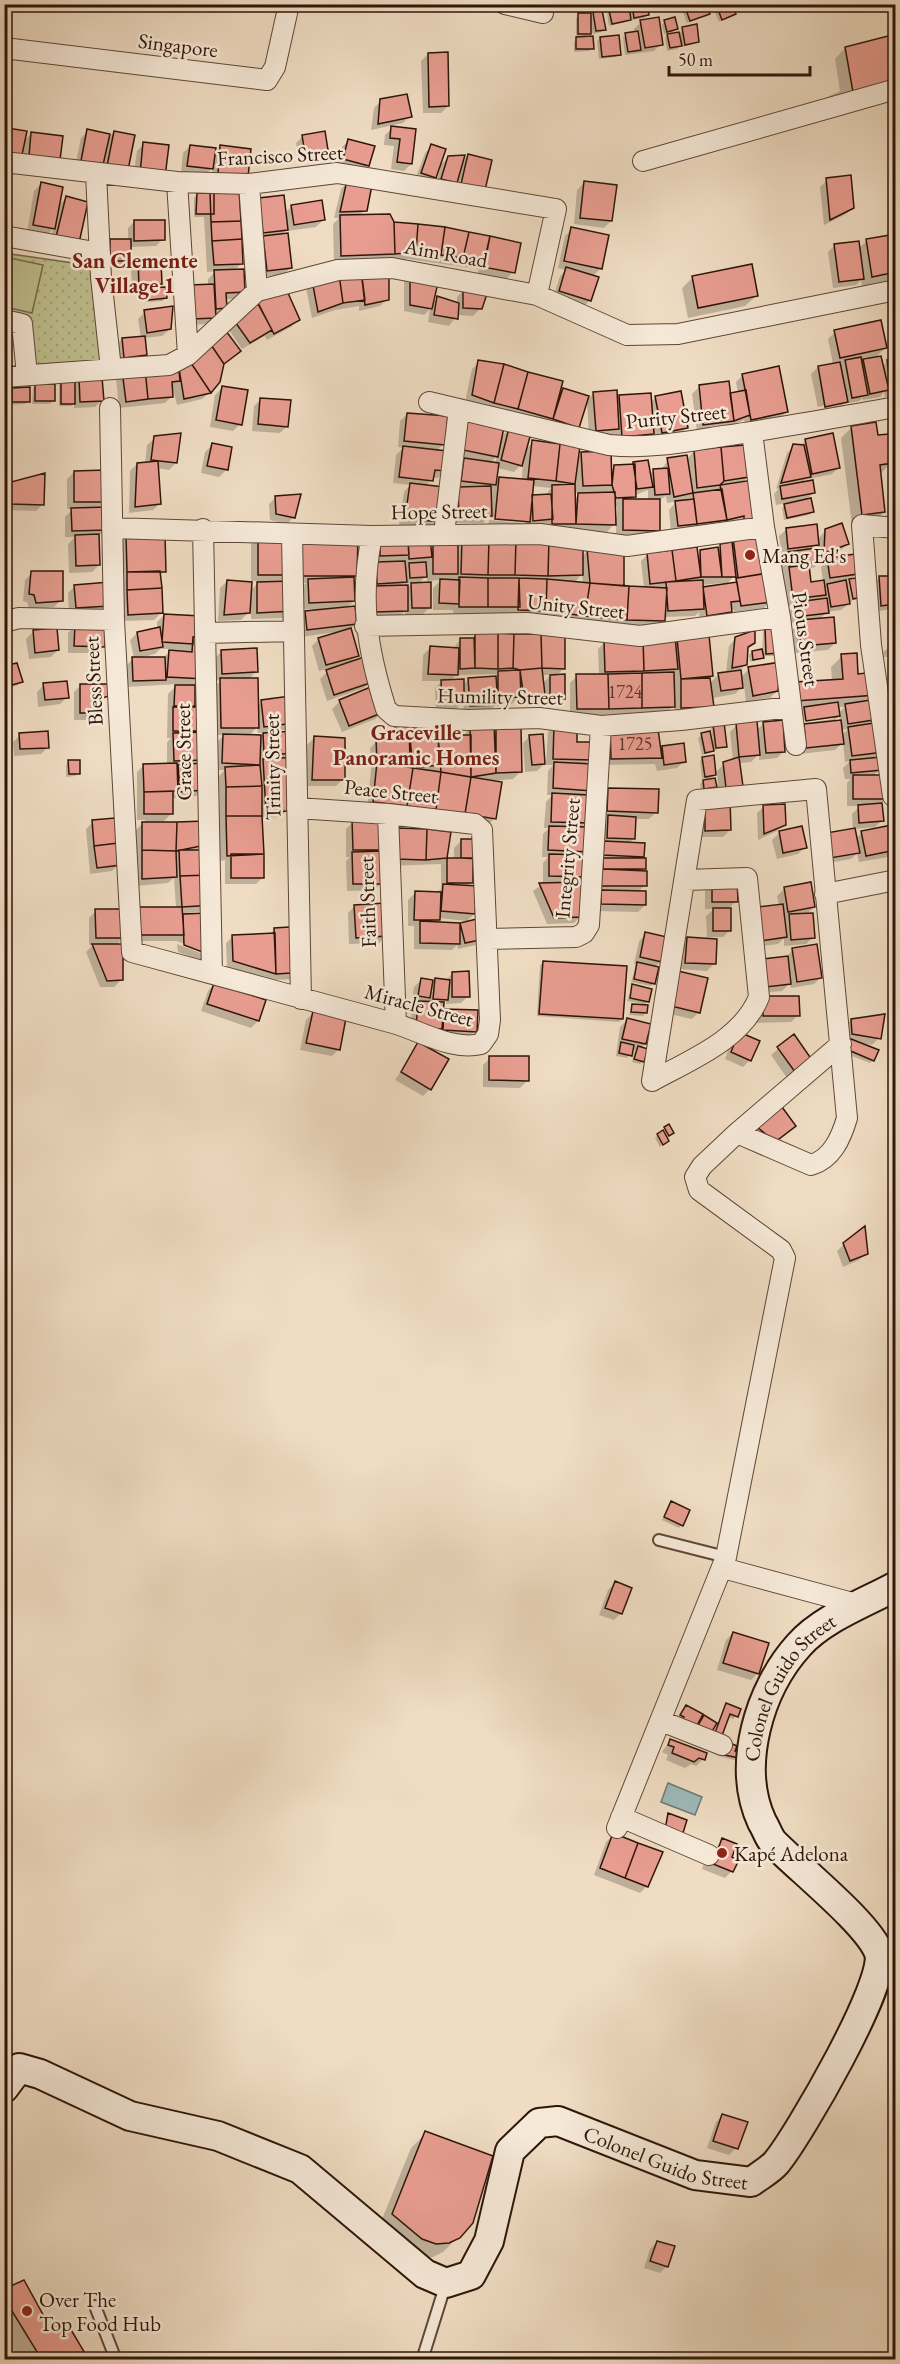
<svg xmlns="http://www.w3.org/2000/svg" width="900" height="2364" font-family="'EB Garamond',serif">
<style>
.grass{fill:url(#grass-dots);stroke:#776a4c;stroke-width:1.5}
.garden{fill:#bfbf8f;stroke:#776a4c;stroke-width:1.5}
.water{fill:#9bbaba;stroke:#707873;stroke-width:1.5}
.shadow{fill:#0003;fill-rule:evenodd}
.building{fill:#e89d90;stroke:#2f1509;stroke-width:1.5}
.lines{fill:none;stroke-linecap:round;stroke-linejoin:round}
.lane-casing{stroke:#5f4737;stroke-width:14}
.street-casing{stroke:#5f4737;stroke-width:22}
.secondary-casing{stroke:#2f1509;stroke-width:32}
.lane{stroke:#f5e8d7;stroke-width:10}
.street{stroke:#f5e8d7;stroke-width:20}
.secondary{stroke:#f5e8d7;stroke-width:28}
.poi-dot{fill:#8f2418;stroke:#f5e8d7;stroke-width:2}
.labels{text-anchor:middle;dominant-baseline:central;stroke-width:5;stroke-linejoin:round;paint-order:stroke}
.number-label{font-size:18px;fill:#5d372b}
.street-label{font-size:21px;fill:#2f1509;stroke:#f5e8d7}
.poi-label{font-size:21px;fill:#2f1509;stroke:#f5e8d7;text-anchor:start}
.neighbourhood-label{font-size:22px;font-weight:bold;fill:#7a1f14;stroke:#f5e8d7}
</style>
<defs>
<pattern id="grass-dots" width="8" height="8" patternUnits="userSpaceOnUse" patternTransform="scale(1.5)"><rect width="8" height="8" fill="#bfbf8f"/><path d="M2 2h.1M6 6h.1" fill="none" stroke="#a4a37a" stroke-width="1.8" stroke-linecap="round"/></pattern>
</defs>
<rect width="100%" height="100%" fill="#efdcc2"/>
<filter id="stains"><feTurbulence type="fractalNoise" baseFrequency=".00333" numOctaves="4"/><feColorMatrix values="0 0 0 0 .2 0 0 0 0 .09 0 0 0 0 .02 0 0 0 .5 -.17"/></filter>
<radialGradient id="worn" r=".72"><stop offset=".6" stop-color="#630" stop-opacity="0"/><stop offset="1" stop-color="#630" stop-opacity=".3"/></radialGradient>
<path class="grass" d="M4,253l90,13 12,96 -64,5 -9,-3 -28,-51z"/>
<path class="garden" d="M5,257l38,8 -11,48 -27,-6z"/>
<path class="water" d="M668,1783l34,14 -7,18 -34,-13z"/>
<path class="shadow" d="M584,4h25v3l-8,4 3,18 -3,3 -8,2 -4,-11v10l-5,5 8,10 -3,3 -15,1v-10l5,-6h-3v-18l3,-3 10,2 7,-6 -11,1z
M633,4l14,11 -3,3 -12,2 -1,-3 -5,5 -17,4 -2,-12 3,-3 18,-1z
M677,4h10l-8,5z
M731,4l3,10 -15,8 -7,-17z
M686,9l23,5 -22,9 -4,-11z
M665,21l11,8 -6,6 10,-2 3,-5 15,14 -16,5v-3l-5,5 -10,2 -2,-13 6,-6 -7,2 -2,-9z
M641,22l20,22 -7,7 -29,4 -2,-18 11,-4v-4z
M600,38l19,16 -3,3 -17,2 -2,-18z
M845,48l51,41 -65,14 -2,-7 11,-5 -5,-32z
M428,54l20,52 -7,7h-18l-2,-52z
M381,101l29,15 -7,7 -32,7 3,-22z
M392,128l23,2 -4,34 -7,7 -13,-2 3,-23 -10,-1 1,-10z
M8,130l15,12 9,-9 30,4 -40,26 2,-11 -10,9 -10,-1v-27z
M88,131l19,9 7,-8 13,37 -52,-2 6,-29z
M303,136l23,14 -7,7 -20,3 -3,-17z
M349,140l19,25 -7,7 -24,-6 5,-19z
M144,144l23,3 -34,33 4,-29z
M190,146l23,9 8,-8 29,3 -39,30 2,-13 -8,8 -24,-2 2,-20z
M432,146l2,31 -7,7 -12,-4 10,-27z
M468,155l16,34 -49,-3 5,-17 -3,-1 11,-10 13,5z
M827,180l26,27 -7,7 -22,11 -4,-38z
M348,182l17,28 -6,6 34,8 120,48 -7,7 -29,-5 2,-5 -71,-10 -74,3 -1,-38 6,-6h-5l7,-29z
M584,183l27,38 -7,7 -30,-4 3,-34z
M41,184l17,22 8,-8 21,5 -37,41 3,-15 -7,7 -19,-4 7,-41z
M197,194l12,1 33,68 -8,8 9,21 -7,7h-11v9l-18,16 -21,1 22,-40v-6l8,-8 -9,1 -3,-55h-10v-19z
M253,206l32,7 7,-7 31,14 -7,7 -29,4v-2l-6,7 10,31 -7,7 -24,3z
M135,221l28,18 -7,7 -26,1v14l-7,7 -20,-1v-19l7,-7h18v-13z
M572,229l35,8 -7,32 -8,8 -2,23 -7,7 -30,-9 7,-22 6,-6 -8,-2 7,-32z
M896,236v45l-34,5 -1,-6 -5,5 -23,3 -5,-36 7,-7 24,3 8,-7z
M138,264l23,19 -6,6 11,9 -4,3 -16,1 -1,-11h-12l-2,-20z
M411,272l21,32 6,-6 19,6v-7l7,-7 17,18 -8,8 -16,-1 -8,11 -21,-4 2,-13 -6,6 -20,-4v-32z
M693,277l63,19 -11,10 -57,12 -6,-30z
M305,283l82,16 -7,7 -21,5v-5l-24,4 -23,8z
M256,298l42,22 -7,7 -24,13 -2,-4 -23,13 -15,-22z
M896,310v43h-1l-5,-37z
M145,312l25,17 -8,7 -18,2 2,16 -7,7 -22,3 -2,-18 7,-7 19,-1 -3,-19z
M835,332l50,16 -11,11 8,8 6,-6 8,-1v35l-11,2 -1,-5 -4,5 -17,3v-2l-4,3 -15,3 -5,5 -20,4 -8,-39 7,-7 15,-3 -5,-25zM867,357l-6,7 -1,-5zM840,402v3l-22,5v-3z
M479,362l78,34 7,-6 25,8 5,-5 22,7 3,-4 32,6 5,-5 30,31 -7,7 -24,4 -1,-6 -8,8 -31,2 -2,-8 -24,2 -2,-37 -9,27 -7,7 -106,-32 7,-33z
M222,365l-12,27 -8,7 -25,6 -5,-20v11l-7,7 -46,5 -3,-30z
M743,375l43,37 -7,7 -34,7 -1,-6 -19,8 -28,3 -5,-37 7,-7 30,8 9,-2 -2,-11z
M80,379l22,21 -7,7 -21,1v-5l-3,3h-12v-21l3,-3 12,3z
M36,385l17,16 -3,3h-18l1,-16z
M222,388l18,36 -7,7 -23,-4 5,-32z
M13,389l15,12 -3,3 -15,1v-13z
M261,399l26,27 -7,7 -28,-2 2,-25z
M407,414l37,30 -8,7 9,20 -7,7 -6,-1 -6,10 12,35 -7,7 -32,-4 5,-33 6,-7 -17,-2 3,-28 7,-7 -5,-1 2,-26z
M469,422l31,16 9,-9 16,21 8,-8 44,17 5,-6 28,18 5,-4 32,-5 2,13 5,-5h7l7,-10h18l8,-9 54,26 -8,8 17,34 -86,14 -2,-23 8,-9 -10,2 -1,-7 -7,4 -1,30 -7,7h-35v-15l-9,10 -61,-2 -19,-3v-3l-6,5 -33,-3 1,-6 36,3v-3l-36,-3 -6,6h-31l6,-56 8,-8 -10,-2 6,-28zM497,456l-2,8 -5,-1zM523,458l-1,22 -23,-2 -4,5 2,-15 17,4 7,-7zM532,486l19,2 -6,8 -14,1zM648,490v11h-17l4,-6zM581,492l-7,8v-7zM614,505l3,1v10h-3z
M852,427l25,10 11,1 8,-5v47h-5l-2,-15 -8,8 3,39 -11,10 -21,3 -11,-87z
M155,438l21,25 -7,7 -12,-2 3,35 -7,7 -24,3 1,-42 7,-7h8l2,-19z
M806,440l33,27 -7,7 -28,6 9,13 -8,8 7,11 -3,3 -25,5 -2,-12 5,-5 -11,2 -2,-11 5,-6 -3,1 11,-36 7,-7h6z
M212,445l18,3 -4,22 -7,7 -18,-4 4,-21z
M74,472l30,30 -7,7 10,20 -9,7 1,29 -7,7 -23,1 -1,-29 7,-7h-10v-20l8,-8h-6v-30z
M12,483l31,21 -7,7 -32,-1v-20z
M276,497l18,20 -7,7 -17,-4 -1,-16z
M841,525l6,19 -7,7 -18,6 -7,10 -7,2 1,14 14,-2 -2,-14 7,-7 26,-5 3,18 -7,7 10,-2 3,18 -8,4 -4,-20h-3l4,21 -11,9 -14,2 -8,8 14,-1 2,24 -7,7 -33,3 -2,-24 6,-7 -10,1 1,-12 6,-7 -9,2 -6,-45 6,-6h-5l-3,-19 8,-7 28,-3 2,14 9,-10z
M127,537l37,34 -5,5 2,37 -7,7 -32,1 -2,-77z
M258,537l32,37 -9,9 3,35 -33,1v-9l-10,10 -23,1 2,-33 7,-7 23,10 10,-10h-9v-37z
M356,538l-2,63 -8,7 10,16 -6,5 7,26 -9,10 23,16 -7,7 -37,13 -7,-22 11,-11 -12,3 -7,-25 7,-7 16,-7 -34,5 -2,-17 7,-7 14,-2v-2h-17l-1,-22 4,-4h-12v-38z
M463,539l119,18 6,-7 34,37 22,2 -3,-28 7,-7 49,2 4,-5 30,-7 2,-5 38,62 -7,7 -30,4 -1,-3 -9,9 -24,4 -1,-10 -4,4 -31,1 -7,10h-38l-105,-13 -61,-1v-3h-20v-22l8,-8 -14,1v-6l-9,9 12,23 -7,7 -18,1v-4l-6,6 -31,1 6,-56 6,-19zM582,574l1,10h-10zM735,575v6l-3,3 -7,2zM412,583l-6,7 -7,-3 4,-3zM723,583v3l-22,3v-4z
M32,573l29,27 -7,7 -25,2 -2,-7 -4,-1 2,-21z
M879,578h17v30l-22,4 -2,-27z
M75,586l34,19 -7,7 -33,3 -1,-22z
M164,615l35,2 4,61 -9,7 3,45 -4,4h10v55l-7,7 -24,2v15l-10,10 42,21 -7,7 9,60 -20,2 22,41 -6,7 -24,-9 -1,-8 26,10v-3l-26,-10h-44v-26l43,-7 -2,-30 -6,5 -32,3v-56l10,-10h-9v-48l7,-7 23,-1v-22l4,-4h-4l1,-44 10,-10 -52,3v-21l8,-8 -4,-18 7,-7 20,-4v-7zM160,649h12l-9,9 -27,1 19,-5z
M75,626l29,20 -7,7h-29v-20z
M766,628h12l-3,28h-13l1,-25z
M33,632l25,18 -7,7 -22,2 -3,-20z
M476,634l87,35 -7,7 7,22 -7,7h-12v-11l-7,7 -20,3 -1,-5 -4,5h-15l-8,7 -25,2 -1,-11 -7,7h-20l-1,-21 7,-7h-20l1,-26 7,-7 23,1 7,-9 11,-1zM497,674l-4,4 -24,1 -7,7 -12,-5 6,-6zM541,675h10l-9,9z
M896,634v26l-2,-4 -10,1 -1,-5 9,-7 -1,-6z
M736,638l18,5 -6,6 -2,15 -6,6 1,7 8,-8 28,22 -7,7 -24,4 -2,-17 -9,9 -23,4 1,8 -39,8 1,-9 -9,8 -96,3v-33l7,-7 22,-1 -1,-26 7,-7 69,2 4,-4 33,35 -5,5 3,4 10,-10 7,-1 3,-27z
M222,651l34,21 -7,7 8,27 5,-4 30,21 -7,7 -9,1 1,2 17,-1 -7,78 -7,7 -18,1 1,59 -7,7h-31v-24l-5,1 -1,-85 6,-6h-9v-27l8,-8h-9l-1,-48 7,-7 -5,1 -1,-23zM257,727l1,6 7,-1 -4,4h-12z
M752,652l10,5 -12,5 -1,-7z
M842,656l33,38 -8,9 15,48 -7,8 5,10 -7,7 13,23 -5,5 1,16 -7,7 -21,2 2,10 6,-7 33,18 -7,7 -29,5 -2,-9 -6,6 -28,5 30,-34 -1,-16 8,-8h-13v-23l4,-4h-6l-2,-11 7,-7 -5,1 -2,-20 -8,8 -35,4 -1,-30 34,-5v-3l-35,5v-6l5,-5 -18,1 -1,-16 48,-14 -1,-14zM838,707h7l-7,6zM839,716l1,5 -7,1zM848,729l-7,7v-6z
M4,668l17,14 -3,3 -13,4z
M44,685l23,12 -7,7 -22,3 -1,-15z
M81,685l27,10 -7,7v11l-7,7h-20v-28z
M372,688l10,24 -7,7 -33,13 -10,-23 7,-7z
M896,715v21h-2l-2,-17z
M764,723l20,28 -7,7 -18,2v-6l-8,8 -12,1 2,22 -22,9 -2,-21 -8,7 6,6 -14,5 -1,-7 6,-6 -4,1 -2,-18 3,-3 12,15 9,-9 9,-3 -3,-29 7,-7 19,6z
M396,725l12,4 28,-1 1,9 27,-1 7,-10 22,4h27v42l-7,7 -20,2 2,37 -7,7 -121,-16 4,-39 -1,-22 7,-7 12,-1v-8z
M555,725l35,35 -6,5 6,25 -6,7 2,26 -5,5 6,23 -5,5 2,20 -7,7 4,33 -7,7 -27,1 -14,-33 10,-7v-21l5,-6h-6l1,-23 6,-6h-5l2,-26 6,-7h-5l1,-24 5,-6h-7l2,-33z
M714,725l12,21 -24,9 -4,-17 4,-3 11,6 -2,-13z
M611,729l48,19 23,-4 2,17 -7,7 -20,3 -2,-7 -51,1z
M20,735l28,12 -7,7 -27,2 -1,-14z
M530,736l14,28 -7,7 -12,1 -2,-29z
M314,738l29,41 -7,7h-31l2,-41z
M69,761l9,12 -3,3 -9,1v-12z
M609,790l47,22 -7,7h-14l-2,20 -4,5 14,12 -4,4 5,9 -3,3 4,13 -7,7 7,13 -7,7 -43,-1v-13l6,-6h-7l8,-69 6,-5 -7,-1 1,-20z
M705,803l25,27 -7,7h-24z
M764,806l20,18 -7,7 -19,9 -1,-27z
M93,822l26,42 -7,7 -22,3 -4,-45z
M353,822h34l-6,61 -7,7 -27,1 -1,-30 4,-4h-4v-28z
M779,833l26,14 -7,7 -21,5 -5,-19z
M449,834l-4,25h9v-11l7,-7 18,17 -7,7 -1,18 -4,4 7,27 -7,7 -28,-3v5l21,1 19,-4 4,18 -7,7 -18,4 -1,-4 -5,5 -38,-1v-23h-6v-26l8,-8 20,1 5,-4v-25l-52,2 1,-30z
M736,881v20l-7,7 1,22 -7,7h-16l-1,-21 8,-7h-9v-20z
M784,889l30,18 -8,8 7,22 -7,7 -22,2v-8l-6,6 -24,3 25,-41 -2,-10z
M355,906l31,30 -7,7 -30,1 -1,-31z
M96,911l27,27 -7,7 5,35 -7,7h-14l-14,-35 7,-7h-4v-27z
M275,929l23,50 -29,1 -42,-12 -1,-25 7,-7 36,-1z
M646,934l15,27 -6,6 -1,16 -3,3 -20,-4 6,-18h-3l5,-23z
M688,939l26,25 -7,7 -28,-2 2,-23z
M793,949l28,28 -7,7 -23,4 -1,-5 -8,8 -23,2z
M543,962l79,57 -3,3 -82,-6 3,-51z
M453,973l15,23 -7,7 -15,1v-4l-4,10 34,1 -1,20 -7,7 -58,-4 2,-25 6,-6 -6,-1 2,-15 7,-7 9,5 5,-5 10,1z
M672,980l27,32 -7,7 -27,-6z
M214,984l50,17 -6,20 -7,7 -50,-17 7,-20z
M633,986l15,15 -3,3 -18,-3z
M756,1005l42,10 -7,7 -35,1z
M632,1006l14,6 -3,4 -14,-1z
M313,1013l26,36 -7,7 -32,-6 6,-30z
M627,1020l18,24 -4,4 2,13 -3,3 -8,-2 3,-12 -3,-1 -5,9 -11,-2 4,-29z
M851,1020l28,18 -7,7 -11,-2 12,17 -3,3 -26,-10v-26z
M793,1036l17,24 -23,18 -16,-23z
M732,1040l18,20 -7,7 -18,-8z
M419,1044l11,45 -7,7 -28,-16z
M490,1058l37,23 -7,7 -37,-1v-22z
M781,1109l-14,39 -17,-14z
M665,1128l7,5 -12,14 -5,-9z
M844,1244l22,9 -7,7 -16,7 -6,-16z
M671,1503l11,22 -3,3 -17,-8z
M615,1583l6,30 -7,7 -15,-5 9,-25z
M733,1633l25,40 -7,7 -34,-10 9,-30z
M727,1705l9,11 -3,3 -5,-2 -17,24z
M686,1706l11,18 7,-7 5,17 -31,-16z
M671,1740l32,19 -7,7 -5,-2 -6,4 -19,-8 2,-5 -6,-3z
M721,1748l12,4 5,5 -4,3 -16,-4z
M613,1835l34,51 -7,7 -46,-18 12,-33z
M723,1840l9,31 -7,7 -23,-9 4,-11z
M723,2115l13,33 -7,7 -22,-7 9,-26z
M426,2133l32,104 -15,15 -10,5 -12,1 -43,-29 33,-81z
M657,2242l10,24 -7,7 -16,-5 6,-19z
M4,2290l46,40 37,30h-68l-15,-25z"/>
<path class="building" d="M587,4h23v3l-22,3z
M632,4h15l2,11 -15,3z
M694,4h13l3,10 -20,7 -5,-14z
M716,4h16l4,10 -14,6z
M629,6l2,14 -19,4 -3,-14z
M602,10l4,20 -10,1 -3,-19z
M578,13h13v21h-13z
M659,17l4,28 -18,3 -5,-28z
M675,17l3,12 -11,3 -3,-12z
M697,24l2,18 -14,3 -3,-18z
M638,31l3,19 -13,2 -3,-19z
M679,32l3,14 -12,2 -3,-14z
M896,34v48l-43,10 -8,-45z
M619,35l2,20 -19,2 -2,-20z
M593,36l1,13h-18v-12z
M448,52l1,54 -20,1 -1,-54z
M407,94l5,23 -34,7 2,-25z
M391,126l25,3 -4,35 -15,-2 3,-23 -10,-1z
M7,128l20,3 -5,24 -18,-3z
M87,129l23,5 -7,31 -22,-4z
M114,131l21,4 -7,35 -21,-4z
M325,131l3,19 -23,4 -3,-19z
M31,132l32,4 -3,24 -31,-4z
M348,139l27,7 -6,20 -26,-7z
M143,142l26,3 -4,32 -25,-3z
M431,144l15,5 -10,29 -15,-5z
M190,145l26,3 -3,21 -26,-3z
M220,145l31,4 -3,28 -30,-3z
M468,154l24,6 -7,30 -24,-6z
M465,155l-8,28 -16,-4 7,-23z
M851,175l3,33 -24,12 -4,-42z
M347,180l25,5 -5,26 -27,1z
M584,181l33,4 -5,36 -32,-3z
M41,182l22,5 -8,42 -22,-4z
M239,190l2,31 -30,1 -1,-30z
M197,193h17v21h-18z
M284,195l4,35 -25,3 -4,-35z
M66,196l22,6 -9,41 -23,-6z
M322,200l3,20 -31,5 -3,-20z
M390,214l4,8 1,32 -54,2 -1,-41z
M134,220h31v20l-31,1z
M241,221l1,18 -30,2 -1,-19z
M394,222l24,2 -2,28 -21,2z
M418,224l27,3 -4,28 -25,-3z
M445,227l24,5 -6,26 -22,-3z
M571,227l38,8 -7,34 -38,-8z
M469,232l21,4 -5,26 -22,-4z
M288,233l4,35 -25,3 -4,-35z
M896,234v38l-24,5 -6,-38z
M490,236l31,7 -6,30 -32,-6z
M110,239h21v22h-21z
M242,239l1,25 -29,1 -2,-24z
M859,241l5,38 -25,3 -5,-38z
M161,261l1,23 -23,1 -1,-23z
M752,264l6,32 -60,12 -6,-32z
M389,267v33l-24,5 -4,-35z
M566,267l33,10 -8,24 -32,-10z
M244,269l1,23 -19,1 1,15 -11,1 -2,-39z
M361,270l4,30 -22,3 -4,-29z
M410,271l30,3 -8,35 -22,-4z
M339,274l4,29 -25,9 -7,-37z
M214,284l2,34 -24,1 -2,-34z
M284,284l16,36 -26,14 -19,-37z
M166,287l1,11 -18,2 -1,-12z
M463,288l25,3 -6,18 -19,-1z
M437,296l22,7 -1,16 -24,-4z
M258,304l14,26 -22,13 -17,-24z
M173,306l-2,23 -24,4 -3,-23z
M881,320l6,28 -47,10 -6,-28z
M226,331l15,20 -17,13 -17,-25z
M145,336l2,19 -23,3 -2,-20z
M207,339l17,25 -4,18 -9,11 -26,-39z
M185,354l26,39 -27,6 -6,-37z
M881,356l8,34 -19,4 -7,-35z
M861,357l7,38 -16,3 -7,-38z
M896,359v31l-5,1 -4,-31z
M478,360l26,4 -10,39 -22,-8z
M178,362l2,19 -8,1 1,15 -25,2 -3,-31z
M840,362l8,40 -23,5 -7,-41z
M504,364l24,8 -10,37 -24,-6z
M779,366l9,46 -37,8 -9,-46z
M145,368l3,31 -22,3 -4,-32z
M528,372l35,9 -10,38 -35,-10z
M102,377l2,24 -24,1 -1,-24z
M61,381h14v23h-14z
M729,381l5,40 -31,4 -4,-40z
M35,384h20v17h-20z
M222,386l26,4 -6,35 -26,-5z
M30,387v15h-18v-14z
M563,388l26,8 -10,32 -26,-9z
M617,390l2,39 -23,2 -3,-39z
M746,390l4,25 -16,6 -4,-28z
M681,391l7,37 -26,5 -7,-37z
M651,393l3,41 -32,3 -3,-42z
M260,398l31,2 -3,27 -30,-3z
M407,413l41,3 -3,29 -41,-4z
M468,420l36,7 -6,30 -35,-7z
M876,422l2,13 11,-1 4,29 -13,2 5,47 -23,3 -11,-89z
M509,428l22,5 -9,33 -21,-6z
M181,433l-4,30 -26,-3 3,-24z
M833,433l7,35 -28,6 -7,-35z
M532,440l28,4 -4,37 -28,-3z
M212,443l20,4 -4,23 -21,-4z
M560,444l20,2 -5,38 -19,-3z
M793,444l11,1 7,32 -30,6z
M745,445l4,32 -25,4 -3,-34z
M403,446l44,5 -1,20 -11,-1 -2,11 -34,-4z
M721,447l3,34 -4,4 -23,3 -3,-38z
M611,451l1,34 -29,1 -2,-34z
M687,455l6,38 -19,4 -7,-39z
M464,458l35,5 -3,22 -35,-4z
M648,460l5,27 -16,2 -4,-27z
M158,461l3,43 -26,3 2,-44z
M635,464l1,33 -20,1 -4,-13 2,-20z
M668,468l2,26 -15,1 -2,-26z
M106,470v32h-32v-31z
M45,473l-1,32 -34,-1 1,-22z
M499,477l35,3 -4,42 -35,-3z
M753,480l6,39 -15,2v-5l-17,4 -7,-35z
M813,480l2,13 -33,6 -2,-13z
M410,483l34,4 -5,35 -34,-4z
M575,484l1,40h-24v-39z
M491,486l1,30 -33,1 -1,-30z
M722,489l5,31 -30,4 -4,-31z
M615,492l1,33 -40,-1 2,-31z
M301,494l-6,24 -19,-4 -1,-18z
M551,494l2,25 -20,2 -1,-26z
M811,498l3,14 -27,6 -3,-14z
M623,499h37v32l-37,-1z
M694,499l3,25 -19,2 -3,-25z
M108,507v23l-36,1 -1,-23z
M842,523l7,21 -25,9 1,-24z
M817,524l2,21 -31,4 -2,-21z
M763,533l5,40 -30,5 -5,-41z
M99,534l1,31 -24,1 -1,-31z
M126,535h39l1,37h-39z
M258,536h34v39h-34z
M300,537h58l-1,39h-57z
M458,537v37h-25v-36z
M430,538l2,19 -23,2 -1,-19z
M462,538l27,1 -1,36 -27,-1z
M489,539h27l-1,36h-27z
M516,539h33l-1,37 -33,-1z
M549,539h34v36l-35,1z
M408,540l1,15 -29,1v-15z
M732,542l4,35h-14l-2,-33z
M697,547l4,30 -25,4 -4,-31z
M718,547l4,30h-21l-1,-27z
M822,547l2,14 -34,6 -2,-15z
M587,549h37v37l-34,-3z
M672,550l4,31 -26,3 -3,-31z
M855,554l3,20 -28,4 -3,-20z
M405,561l2,21 -30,2 -1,-22z
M426,562l1,15 -17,1 -1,-15z
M809,565l2,17 13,-2 2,15 -33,4 -4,-32z
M31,571h32v30l-27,2 -2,-8 -5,-1z
M160,571l2,17 -35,2v-18z
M768,573l4,29 -31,4 -5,-28z
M879,576h17v28l-15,2z
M354,577l1,24 -46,2 -1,-24z
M459,577l29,1v29h-29z
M862,577l3,19 -12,3 -4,-20z
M488,578h31l1,29h-32z
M519,578l28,1 -1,32 -28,-1z
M440,579l20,1 -1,24 -20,-1z
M547,579l43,4 -5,33 -39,-5z
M227,580l25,2 -2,31 -26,2z
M703,580l1,29 -36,2 -2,-29z
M846,580l4,24 -19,3 -4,-23z
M292,581l1,30 -36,2v-31z
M109,582l1,24 -34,2 -2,-23z
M431,582v26h-19l-1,-25z
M737,582l3,19 -9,1 1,10 -25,4 -4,-29z
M590,583l39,3 -2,34 -42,-4z
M408,585v26l-34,1 -1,-26z
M629,586l38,2 -2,33 -38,-1z
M162,588l1,25 -35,2 -1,-25z
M827,598l2,15 -34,4 2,-15z
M355,606l2,18 -50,6 -2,-19z
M164,614l37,2 -1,20 -7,1v7l-31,-2z
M834,617l2,26 -35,3 -2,-26z
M75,624l31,1 -1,22 -31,-1z
M779,626l1,27 -14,1 -1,-27z
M160,627l3,20 -23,4 -3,-19z
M57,628l2,22 -24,3 -2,-23z
M351,628l8,28 -33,9 -8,-27z
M755,630v13l-7,4 -1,18 -15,3 3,-31z
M475,633h23v36l-23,-1z
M498,633l16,1 -1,34 -15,1z
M565,633v36l-23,-1 -1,-34z
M514,634h27l1,34 -22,2 -7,-2z
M709,635l4,41 -32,3 -4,-41z
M675,636l3,33 -34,2 -1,-32z
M193,637l14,1 -2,41 -38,-2 2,-27 23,2z
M460,638h14l1,30 -15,1z
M643,639l1,32 -39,1 -1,-31z
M430,646l29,2 -1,27 -30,-1z
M257,648l1,24 -36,2 -1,-24z
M762,649l2,9 -11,2 -1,-9z
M857,653l1,21 17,-2 2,23 -81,6 -1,-19 48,-3 -2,-25z
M132,657h33l1,23 -33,1z
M364,657l9,25 -39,13 -8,-25z
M781,662l-3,29 -25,5 -5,-29z
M17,663l6,19 -15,4 -4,-20z
M542,668l3,27 -21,3 -4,-28z
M520,670l1,27 -23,1v-27z
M741,670l2,18 -22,3 -3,-18z
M674,672l1,35 -33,1v-35z
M642,673v35l-33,1 -1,-35z
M565,674v25h-15v-24z
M576,674h32l1,35h-32z
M496,676l2,29 -28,1 -2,-28z
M220,678h38l1,50h-38z
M710,678l4,29 -33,1v-29z
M464,679v24h-22l-1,-23z
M67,681l2,17 -24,2 -2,-17z
M80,684h29v12l-7,2v15h-22z
M175,685h20v21h-21z
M373,686l11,26 -35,14 -10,-26z
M290,696l4,27 -30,4 -3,-27z
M877,699l3,20 -32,5 -3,-20z
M838,702l2,14 -34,5 -2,-14z
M173,707h26v24h-26z
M404,720l5,8 1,32 -33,2 -1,-23 20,-1 -1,-15z
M783,720l2,32 -19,1 -3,-31z
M841,720l3,24 -38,4 -2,-24z
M757,721l3,34 -21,2 -3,-34z
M724,722l3,25 -11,1 -3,-24z
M880,722l4,30 -32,4 -4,-29z
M494,724l2,49 -25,4 -1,-52z
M554,724l23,1v17h15v18l-39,-1z
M438,726l1,39 -26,3 -4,-40z
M610,727l48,2 4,29 -51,1z
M521,728l1,44 -26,1v-44z
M48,731l1,17 -29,1 -1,-16z
M295,731l2,22 -33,2 -1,-22z
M710,731l4,20 -9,2 -4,-20z
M205,732v28l-31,1 -1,-28z
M223,734l38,1 -1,30 -38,-2z
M543,734l2,30 -13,1 -3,-30z
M438,735h33v42l-30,-5z
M314,736l31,2v42h-33z
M684,743l2,19 -22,3 -2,-19z
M714,755l2,20 -11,2 -3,-20z
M300,757l-12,54 -22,1 -3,-53z
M739,757l4,29 -17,2 -3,-26z
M881,757l1,13 -31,3 -1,-13z
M68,760h12v14h-11z
M377,762l36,6 -6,38 -34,-4z
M554,762l39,2 -1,27 -39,-3z
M177,763l1,28 -34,1 -1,-28z
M202,763l2,27 -24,2 -2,-27z
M260,765l2,21 -36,1 -1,-20z
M413,768l28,4 -5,38 -29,-4z
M441,772l30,5 -6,37 -29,-4z
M853,775h34v24h-34z
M471,777l31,5 -6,37 -31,-5z
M715,778l2,9 -13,2 -1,-9z
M262,786v30h-36v-29z
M608,788l51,1 -1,24 -51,-2z
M173,791v23h-29v-22z
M552,793l37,2 -1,28 -37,-1z
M730,800l1,30 -26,1v-30z
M882,803l2,18 -25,2 -1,-18z
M785,804l1,21 -22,9 -1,-29z
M608,815l28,2 -1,22 -28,-1z
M226,816h36l2,38 -37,2z
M115,818l3,25 -24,3 -2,-26z
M352,820h37l-7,30h-29z
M205,821l1,24 -30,6 1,-29z
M142,822h35l-1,29 -34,-1z
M892,825l4,25 -30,6 -5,-25z
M549,826l41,1 -1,25 -41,-2z
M802,826l5,22 -24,5 -4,-22z
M397,828l30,1 -1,31 -31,-1z
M855,828l5,25 -30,5 -4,-25z
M427,829l24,3 -4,26 -21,2z
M461,839h20v20l-20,-1z
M604,841l41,2 -1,14 -41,-2z
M118,843l3,22 -24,3 -3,-22z
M142,850l34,1 1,26 -35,2z
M179,850h29l1,25 -29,1z
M382,851l1,33h-30l-1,-32z
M231,854h33v24h-33z
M549,854l37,1 -1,22 -36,-1z
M447,858h26v25h-26z
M603,858h43v11h-43z
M603,869l44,2v15h-47v-15z
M209,875l6,30 -33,2 -2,-31z
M712,880h25l1,22h-26z
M582,882l1,35 -29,1 -15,-35z
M811,882l4,25 -27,5 -4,-25z
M443,884l35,2 -3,28 -34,-3z
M601,890l45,1v14l-45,-1z
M415,891l26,1 -1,28h-26z
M385,903l2,33 -31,2 -2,-33z
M783,904l4,33 -26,4 -4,-34z
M139,907h43l2,28h-45z
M713,908h18v23h-18z
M95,909h29l1,29h-29z
M209,913l1,42 -26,-10 -1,-31z
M813,913l2,25 -24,2 -2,-26z
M481,918l4,21 -20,4 -5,-20z
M420,921l40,2v21l-40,-1z
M305,926l2,46 -31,2 -2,-46z
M645,932l22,5 -5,25 -22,-5z
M275,933l1,41 -43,-13 -1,-26z
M687,937l30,2 -1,25 -31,-1z
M92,944h31v36l-16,1z
M817,944l5,34 -25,4 -5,-34z
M788,956l3,28 -25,3 -3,-28z
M543,961l84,5 -4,53 -84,-5z
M637,962l22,5 -4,17 -21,-5z
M469,971l1,26h-18v-25z
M678,971l30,7 -8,35 -29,-7z
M421,978l12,2 -3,18 -12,-2z
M435,978l15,2 -2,20 -15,-1z
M214,983l52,17 -7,21 -52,-17z
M632,984l20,5 -3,13 -19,-4z
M763,996h36l1,20h-37z
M418,1001l26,1 -2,27 -26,-1z
M632,1004l16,1 -1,8 -16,-1z
M444,1009l34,1 -1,22 -34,-2z
M313,1011l33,7 -6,32 -34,-7z
M885,1014l-4,25 -29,-5 -1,-15z
M627,1018l24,6 -5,20 -24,-5z
M739,1032l21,9 -9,20 -20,-9z
M794,1034l18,26 -17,12 -18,-25z
M851,1039l28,11 -5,11 -28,-12z
M418,1042l31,17 -18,31 -30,-18z
M621,1042l13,3 -2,11 -13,-3z
M638,1046l10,3 -4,13 -10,-3z
M489,1056h40v25l-40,-1z
M782,1107l14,19 -21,16 -19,-16z
M669,1124l5,9 -5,3 -5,-9z
M663,1130l6,11 -6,4 -6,-11z
M865,1226l3,28 -18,7 -7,-18z
M671,1501l19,9 -7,16 -19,-9z
M615,1581l17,7 -10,26 -17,-6z
M733,1632l36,11 -10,31 -36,-11z
M726,1703l15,6 -3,8 -8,-3 -10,27 -7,-3z
M686,1705l17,9 -9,17 -14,-7 4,-7 -4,-2z
M704,1715l13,8 -7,12 -13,-8z
M670,1739l37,14 -2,7 -6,-2 -5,4 -22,-9 2,-6 -6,-2z
M730,1743l7,3 -2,5 5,2 -1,5 -19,-4z
M668,1813l19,7 -4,13 -18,-3z
M613,1833l25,10 -13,35 -25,-10z
M722,1838l15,6 -5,13 7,3 -6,12 -25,-10 9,-10z
M638,1843l25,9 -15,35 -23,-9z
M722,2114l26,8 -10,27 -25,-8z
M425,2131l68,25 -20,67 -13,15 -11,5 -13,1 -14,-5 -30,-25z
M657,2241l18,5 -7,21 -18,-6z
M24,2280l27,49 16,-6 22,37h-47l-38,-62v-9z"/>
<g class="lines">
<defs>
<path id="lane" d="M659,1540l67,17
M95,2306l21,54
M422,2360l24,-77"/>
<path id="street" d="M505,4l38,9
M4,48l263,32 8,-13 14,-63
M643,161l253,-72
M4,162l173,20 72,2 88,-11 219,36 -19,86
M96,174l5,103 10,92
M177,182l11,173
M249,184l8,107
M4,236l96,17
M4,320l18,4 5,51
M4,377l165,-12 19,-10 69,-64 81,-21 54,-2 145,27 90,40 51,-1 218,-44
M429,402l180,43c39,4 75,-3 114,-9 58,-8 115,-19 173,-29
M110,408l4,212 18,332c87,24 174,47 261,71 28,8 59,28 88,21l7,-10 2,-14 -8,-190 -7,-6 -87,-10 -91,-6
M752,432l12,95 16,90 16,128
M112,528l260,8 168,-2 87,12 137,-19
M896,528l-34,-3 9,120 22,151h3
M203,529l9,445
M444,534l15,-125
M292,535l9,464
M372,536c-13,63 -5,113 14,173l8,7 74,4 71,-2 62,8 80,-6 109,-13
M4,622l15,-4 95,2
M365,626l162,-3 113,13 140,-19
M205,633l89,-2
M388,814l8,210
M825,894l71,-14
M488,939l88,-2 8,-4 5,-8 12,-199
M652,1081l45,-281 119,-11 31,329c-6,20 -15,41 -36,47l-74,-32
M652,1081c38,-21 90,-41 107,-84l-12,-119 -62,2
M723,1568l137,37
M661,1721l61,24
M621,1817l88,38
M617,1828l109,-271 59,-299 -4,-8 -82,-60 -4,-13 7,-11 35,-33 104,-89"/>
<g id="secondary">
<path id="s1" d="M4,2088l15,-20 21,6 90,42 88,20 82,33 125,105 21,9 25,-8 18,-34 21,-90 29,-28 19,-2 137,54 56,7c8,-6 19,-12 25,-19 22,-26 113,-183 103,-210 -10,-29 -81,-85 -106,-111 -5,-6 -7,-14 -11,-20 -26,-56 -3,-133 37,-177 24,-27 66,-42 97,-59"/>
</g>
</defs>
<use href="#lane" class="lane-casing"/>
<use href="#street" class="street-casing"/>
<use href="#secondary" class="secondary-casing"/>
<use href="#lane" class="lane"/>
<use href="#street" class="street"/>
<use href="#secondary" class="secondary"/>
</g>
<g class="poi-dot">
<circle cx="750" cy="555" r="6"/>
<circle cx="722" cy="1853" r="6"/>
<circle cx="27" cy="2311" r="6"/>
</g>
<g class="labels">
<g class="number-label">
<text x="625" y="691">1724</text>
<text x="635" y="743">1725</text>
</g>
<g class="street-label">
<text transform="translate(178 45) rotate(7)">Singapore</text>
<text transform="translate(280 155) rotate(-3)">Francisco Street</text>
<text transform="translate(446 253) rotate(10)">Aim Road</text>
<text transform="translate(676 416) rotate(-6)">Purity Street</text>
<text transform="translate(439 511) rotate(-1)">Hope Street</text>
<text transform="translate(576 606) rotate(6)">Unity Street</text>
<text transform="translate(806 639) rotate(82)">Pious Street</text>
<text transform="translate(93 681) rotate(-93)">Bless Street</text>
<text transform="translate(500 696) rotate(1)">Humility Street</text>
<text transform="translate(183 752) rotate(-91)">Grace Street</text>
<text transform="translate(272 767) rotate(-91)">Trinity Street</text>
<text transform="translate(391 791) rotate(6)">Peace Street</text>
<text transform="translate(567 858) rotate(-85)">Integrity Street</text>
<text transform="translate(367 902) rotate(-92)">Faith Street</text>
<text transform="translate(419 1005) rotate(15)">Miracle Street</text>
<text stroke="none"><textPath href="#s1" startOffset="1524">Colonel Guido Street</textPath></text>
<text stroke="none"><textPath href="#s1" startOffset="842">Colonel Guido Street</textPath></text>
</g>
<g class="poi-label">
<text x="762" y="555">Mang Ed's</text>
<text x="734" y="1853">Kapé Adelona</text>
<text x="39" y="2299">Over The<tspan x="39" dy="24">Top Food Hub</tspan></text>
</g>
<g class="neighbourhood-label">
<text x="135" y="260">San Clemente<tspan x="135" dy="25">Village 1</tspan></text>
<text x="416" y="732">Graceville<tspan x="416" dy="25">Panoramic Homes</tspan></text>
</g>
</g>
<rect width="900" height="2364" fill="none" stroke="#efdcc2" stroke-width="24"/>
<rect x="6" y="6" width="888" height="2352" fill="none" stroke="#2f1509" stroke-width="3"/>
<rect x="12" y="12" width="876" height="2340" fill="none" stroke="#2f1509" stroke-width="1.5"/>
<path d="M669 66v9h141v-9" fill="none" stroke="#2f1509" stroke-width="3"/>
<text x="678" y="66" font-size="18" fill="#2f1509" stroke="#f5e8d7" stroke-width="4.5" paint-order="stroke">50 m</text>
<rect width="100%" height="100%" filter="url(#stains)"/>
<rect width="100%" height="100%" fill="url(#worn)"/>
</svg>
